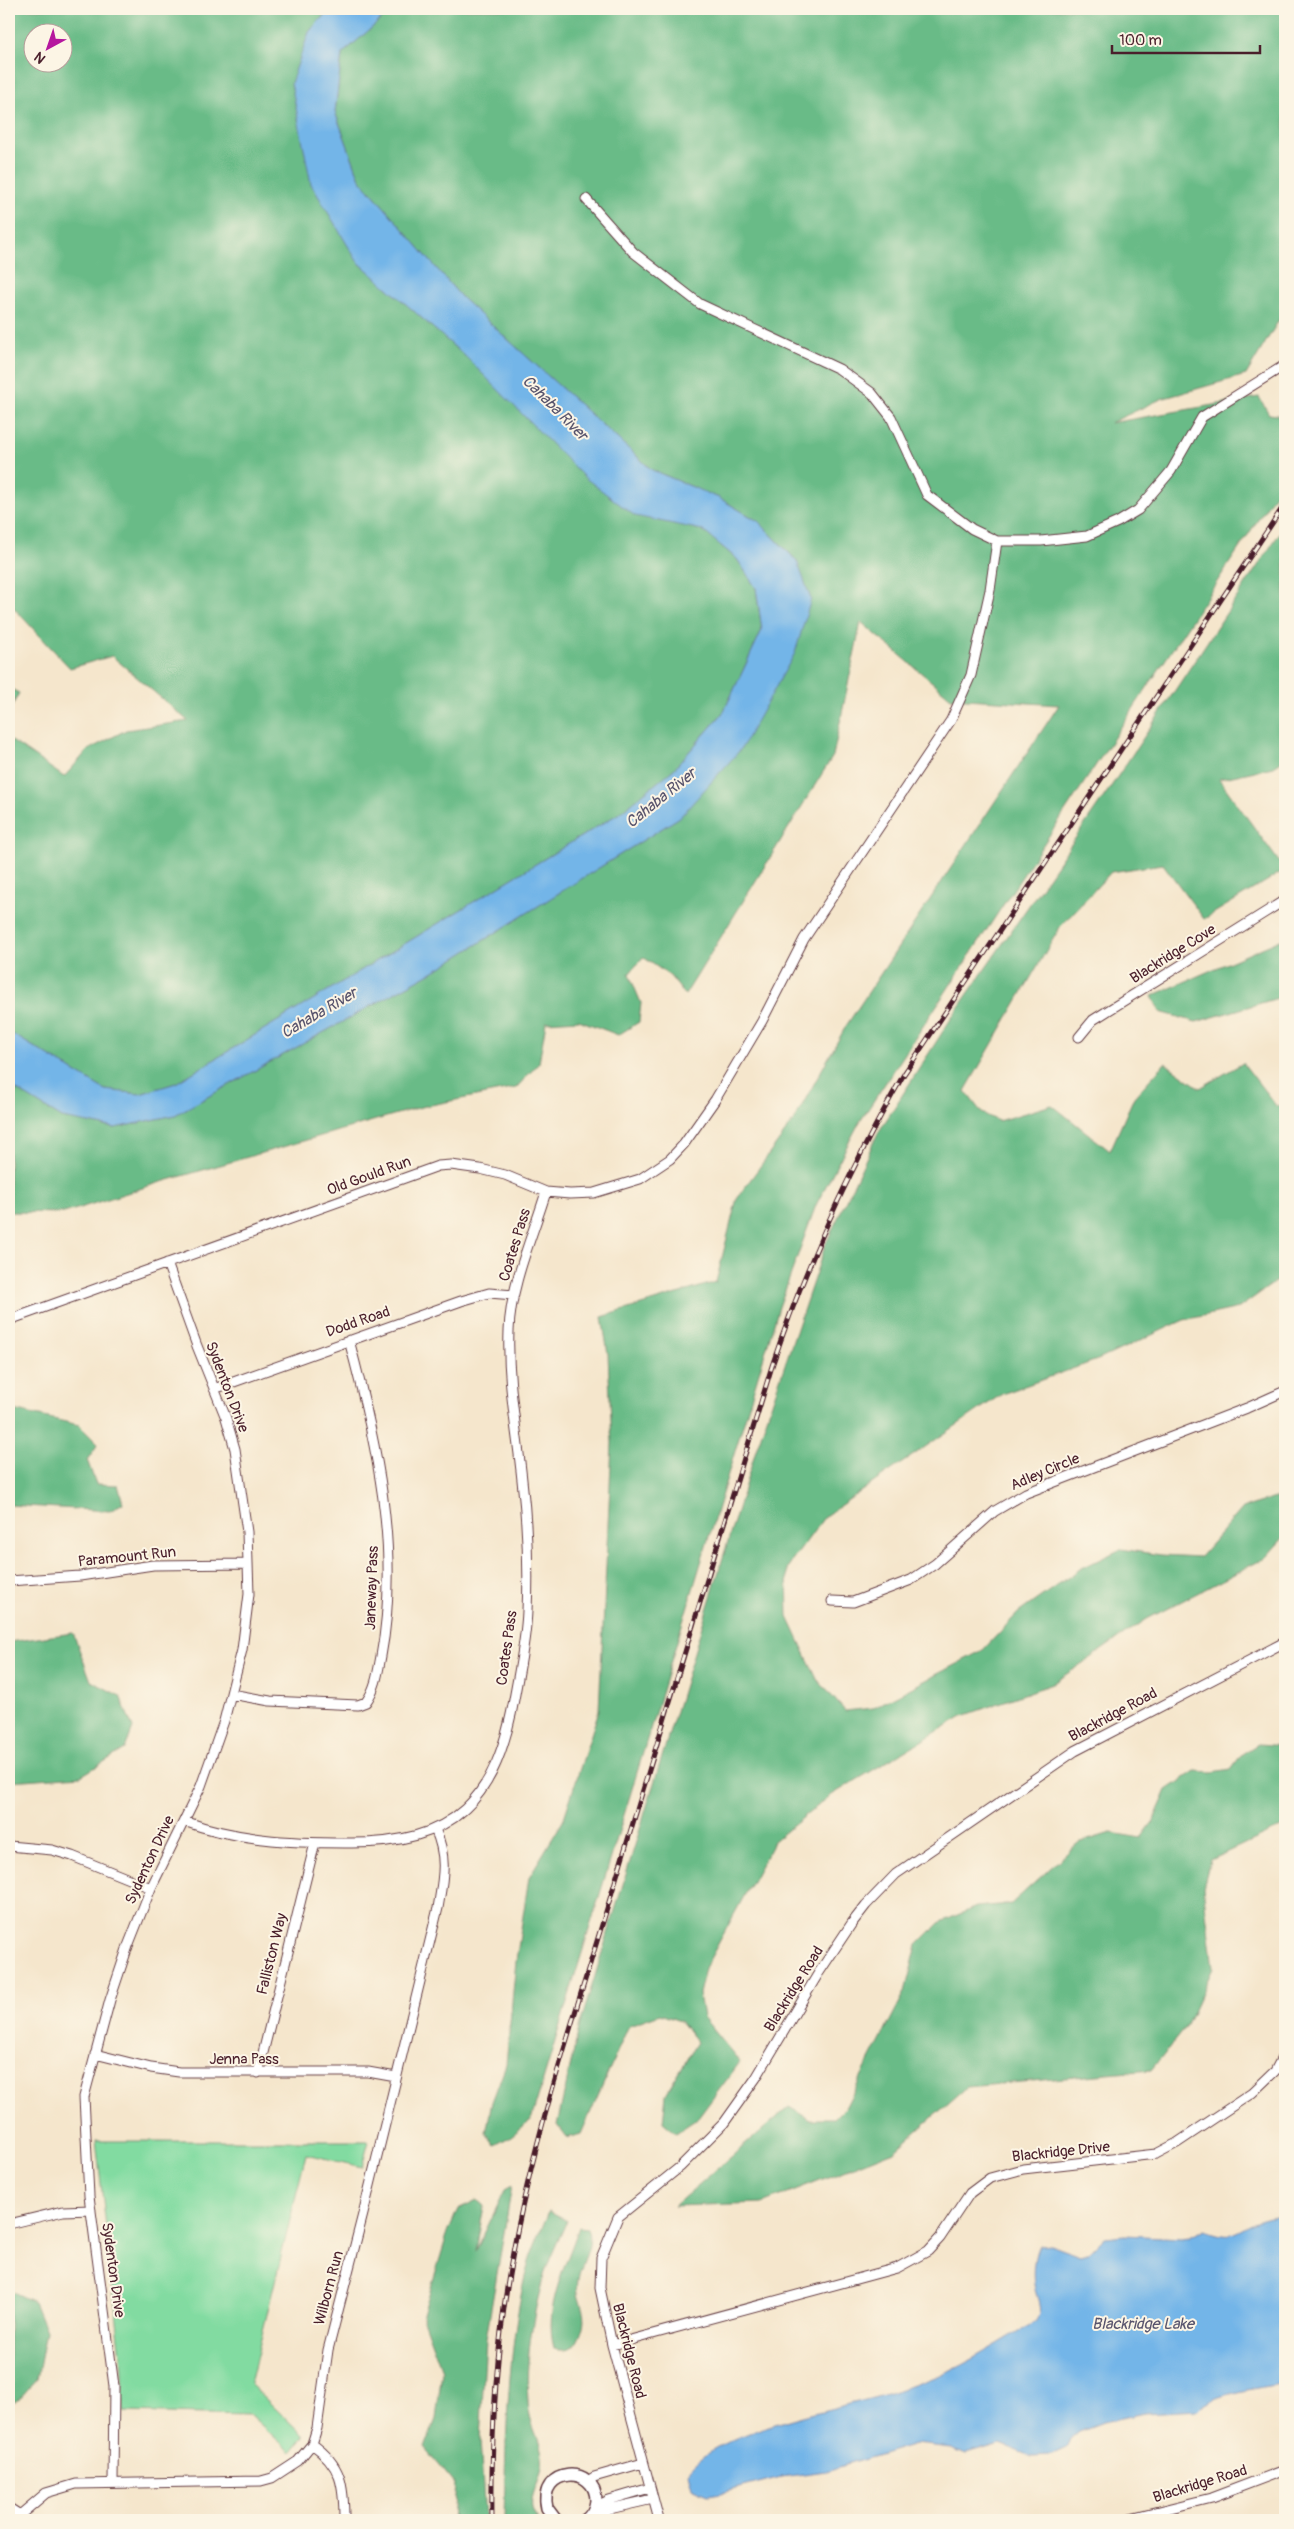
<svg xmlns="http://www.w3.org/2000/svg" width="1294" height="2529" font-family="Pangolin,sans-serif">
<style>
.green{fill:#82dba1;stroke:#667d66}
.forest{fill:#69bb87;stroke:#5a6d59;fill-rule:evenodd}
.water{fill:#73b5e8;stroke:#5e6a8a}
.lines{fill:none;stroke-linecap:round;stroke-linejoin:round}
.street-casing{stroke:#643d43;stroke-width:11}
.secondary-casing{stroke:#643d43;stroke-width:14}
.street{stroke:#fff;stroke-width:9}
.secondary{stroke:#fff;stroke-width:11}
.rail-casing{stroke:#4a1f2b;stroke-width:5}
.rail{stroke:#fcf5e5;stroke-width:3;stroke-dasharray:9;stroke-linecap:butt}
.labels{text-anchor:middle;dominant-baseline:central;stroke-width:4;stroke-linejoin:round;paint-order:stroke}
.street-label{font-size:15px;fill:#4a1f2b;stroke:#fcf5e5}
.water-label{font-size:16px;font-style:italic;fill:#58546d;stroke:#fcf5e5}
</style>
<rect width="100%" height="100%" fill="#fcf5e5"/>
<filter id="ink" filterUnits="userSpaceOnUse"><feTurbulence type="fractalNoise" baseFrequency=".02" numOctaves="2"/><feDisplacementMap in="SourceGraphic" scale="10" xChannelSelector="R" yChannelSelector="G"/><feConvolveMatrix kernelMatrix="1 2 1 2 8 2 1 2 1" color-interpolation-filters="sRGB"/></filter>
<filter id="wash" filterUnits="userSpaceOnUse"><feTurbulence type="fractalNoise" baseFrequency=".0096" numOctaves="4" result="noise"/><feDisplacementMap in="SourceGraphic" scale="20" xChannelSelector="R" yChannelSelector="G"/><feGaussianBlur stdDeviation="1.12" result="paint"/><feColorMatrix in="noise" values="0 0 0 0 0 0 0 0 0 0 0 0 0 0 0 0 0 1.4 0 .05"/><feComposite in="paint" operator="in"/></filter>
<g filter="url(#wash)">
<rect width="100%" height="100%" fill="#f5e6cc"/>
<path class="green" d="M96,2141h273l-7,26 -56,-13 -56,230 54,52 -13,16 -41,-37 -126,-3 -3,-56z"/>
<path class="forest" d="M9,9h321l-21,23 48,229 109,96 169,158 67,15 35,29 19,29 6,42 -39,83 -49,56 -56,45 -442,269 -36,11 -35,-4 -96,-58v-293l55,38 24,-27 38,-20 62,-9 -76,-65 -42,12 -61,-65zM32,32h30v30h-30z
M403,9h882v301l-39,65 -85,24 -51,24 149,-26 10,17 16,2v63l-426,644 -43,82 -37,102 -248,813 -20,16 -16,9 -9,-12 6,-31 14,-38 10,-103 13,-84 34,-56 36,-111 13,-267 -4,-89 -6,-37 114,-35 21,-84 57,-78 52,-94 213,-321 -108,-7 -90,-76 -28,134 -148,239 -15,-19 -27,-19 -14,17 12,29 -2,19 -21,13 -39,-15 -33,2 -7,41 -23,25 -95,19 -263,76 -94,30 -55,-1v-127l53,33 53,10 60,-13 266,-148 239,-150 117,-256 -39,-40 -39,-23 -67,-28 -190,-172 -102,-119 -25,-67 7,-58 43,-38z
M1285,525v233l-12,9 -54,12 66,91 -81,49 -41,-55 -52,8 -51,55 -95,164 17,22 16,8 54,-16 58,46 24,-54 31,-34 35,25 43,-25 34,44 8,-6v174l-46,33 -55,12 -84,39 -98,35 -177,122 -38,52 1,49 29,62 28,32 28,-3 110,-58 35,-37 62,-44 41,-20 40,6 39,2 43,-49 42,-13v41l-20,22 -118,61 -95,65 -89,32 -133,80 -56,45 -69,127 -6,26 4,23 37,45 -42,56 -22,15 -13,-11 3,-28 31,-52 -17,-21 -20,-7 -31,11 -48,109 -14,4 -10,-13 22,-97 176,-575 71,-210 52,-110 76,-119 158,-229z
M9,688l10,5 -10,19z
M1285,938v58l-89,26 -36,-10 -8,-16z
M9,1409l70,16 19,19 -11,16 9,24 22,1 5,18 -13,8 -101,-6z
M73,1633l18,48 29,15 13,32 -8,21 -44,27 -72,5v-139z
M1258,1744l27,2v79l-75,35 -7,27 10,81 -26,57 -36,45 -184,17 -73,64 -132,52 -88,3 115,-99 20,12h25l11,-11 60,-116 12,-47 22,-22 37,-16 35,-3 67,-61 33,-10 30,5 12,-16 14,-32 28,-19 18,1 18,-3 11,-15z
M512,2186l-26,152 -6,102 5,80h-33l3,-36 -30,-36 11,-29 6,-48 -20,-54 26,-85 10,-23 19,-9 7,6 -8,45 29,-61z
M549,2211l18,9c-8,20 -20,42 -25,63 -11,40 -18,87 -13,129 3,19 16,34 13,55 -3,19 -19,36 -4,53h-34c2,-81 3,-169 22,-248 5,-20 15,-41 23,-61z
M579,2227l9,1c7,18 -8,35 -10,52 -4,24 15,30 0,60 -5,10 -15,10 -24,8 -11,-41 12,-82 25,-121z
M9,2290l25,12 12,29 -9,48 -19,21 -9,3z"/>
<path class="water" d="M330,9h73l-18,7 -43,38 -7,58 25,67 102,119 190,172 67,28 39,23 39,40 14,38 -16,54 -54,96 -61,68 -239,150 -266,148 -60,13 -53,-10 -53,-33v-53l96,58 35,4 36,-11 442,-269 56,-45 49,-56 39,-83 -6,-42 -19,-29 -35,-29 -67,-14 -51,-39 -118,-120 -109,-96 -46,-77 -20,-101 18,-51z
M1285,2215v167c-25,8 -71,9 -87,28l-53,3 -42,9 -24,9 -9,8 -4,9 -15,7 -21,1 -30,-12 -34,10 -14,-6 -37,-4 -89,27 -45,6 -60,16 -13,2 -16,-7 -4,-16c35,-46 151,-62 205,-80 20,-7 41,-14 60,-23 28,-14 56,-32 83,-48 8,-14 0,-22 -2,-37 -2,-11 0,-30 5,-39l11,-1 31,11 7,-2 16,-16 21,-2 56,3 9,-1 15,-8c27,10 26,5 49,-6 10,-4 20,-6 31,-8z"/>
</g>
<g filter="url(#ink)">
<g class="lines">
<defs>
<path id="street" d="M997,541h44l46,-5 31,-14 20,-12 33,-39 31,-54 83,-52
M1079,1037l14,-17 192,-120
M9,1320l429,-154 13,-1 29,4 25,6 41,17 24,2 24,-1 46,-14 30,-20 14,-15 31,-44 47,-79 42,-82 147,-219 20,-45 19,-85 7,-49 -25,-12 -45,-34 -36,-78 -19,-24 -33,-24 -139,-65 -67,-52 -47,-53
M214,1389l247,-88 28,-8 25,2
M9,1581l71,-5 73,-11 95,-1
M832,1601l21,1 58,-22 24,-16 60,-53 31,-18 221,-85 38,-17
M231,1694l39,7 88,4 8,-3c10,-14 12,-30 15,-46 20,-106 -5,-215 -32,-316
M184,1821c51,19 107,22 161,22 111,2 152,-43 170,-149 5,-28 11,-55 12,-83 2,-43 0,-88 -5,-131 -5,-50 -15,-98 -13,-149 1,-45 24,-96 37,-139
M9,1846l43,4 20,6 79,32
M95,2054l56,14 28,4h189l28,5
M258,2073l57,-230
M9,2224l54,-13 28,-1
M612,2345l285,-77 31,-17 12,-13 30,-45 20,-15 33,-9 133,-15 21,-11 75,-50 23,-22 10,-19
M312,2444c30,21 32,42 32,76
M588,2481l6,-4 49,-14
M113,2482l1,-96 -25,-190 -5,-99 26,-97 18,-54 23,-58 50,-102 23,-65 18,-71 7,-56 -2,-62 -12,-83 -9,-31 -29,-72 -30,-83
M595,2507l14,-7 41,-12
M9,2508l11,7
M592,2513l61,-14
M18,2520l2,-5 26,-22 30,-9 185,-3 11,-3 26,-17 14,-17 5,-16 11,-78 35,-136 75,-306c5,-30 10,-50 -3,-79
M659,2520l-47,-175 -12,-57 1,-30 17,-41 62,-50 44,-44 32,-45 62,-104 34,-51 14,-18 30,-31 179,-123 210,-109
M1122,2520l89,-22 74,-28"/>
<path id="secondary" d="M556,2520l-9,-12c-10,-41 50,-44 49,-7 -1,8 -5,15 -11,19"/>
</defs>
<use href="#street" class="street-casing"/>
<use href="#secondary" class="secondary-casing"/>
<use href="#street" class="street"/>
<use href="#secondary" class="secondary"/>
<defs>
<path id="rail" d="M492,2520c-1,-88 4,-176 20,-262 23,-128 66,-252 103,-376 52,-172 104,-344 157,-516 34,-102 78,-198 132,-292l381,-570"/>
</defs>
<use href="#rail" class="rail-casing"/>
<use href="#rail" class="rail"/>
</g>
</g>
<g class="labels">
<g class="street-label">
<text transform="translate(1173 954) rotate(-32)">Blackridge Cove</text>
<text transform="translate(369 1176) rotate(-20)">Old Gould Run</text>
<text transform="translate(515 1245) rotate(-73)">Coates Pass</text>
<text transform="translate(358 1322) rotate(-19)">Dodd Road</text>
<text transform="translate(227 1387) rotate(69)">Sydenton Drive</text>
<text transform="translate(1045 1472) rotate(-23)">Adley Circle</text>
<text transform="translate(127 1557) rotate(-6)">Paramount Run</text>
<text transform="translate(372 1588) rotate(-88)">Janeway Pass</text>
<text transform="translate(507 1648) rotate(-82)">Coates Pass</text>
<text transform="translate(1113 1715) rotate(-28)">Blackridge Road</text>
<text transform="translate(150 1860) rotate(-65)">Sydenton Drive</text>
<text transform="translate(272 1954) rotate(-76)">Falliston Way</text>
<text transform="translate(794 1989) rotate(-58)">Blackridge Road</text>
<text x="244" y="2059">Jenna Pass</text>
<text transform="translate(1061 2152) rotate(-6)">Blackridge Drive</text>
<text transform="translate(113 2270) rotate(82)">Sydenton Drive</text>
<text transform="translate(329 2288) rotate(-75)">Wilborn Run</text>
<text transform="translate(629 2351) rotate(76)">Blackridge Road</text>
<text transform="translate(1200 2484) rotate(-17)">Blackridge Road</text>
</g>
<g class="water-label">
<text transform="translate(555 408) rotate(45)">Cahaba River</text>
<text transform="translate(661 798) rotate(-39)">Cahaba River</text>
<text transform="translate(319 1013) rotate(-30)">Cahaba River</text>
<text x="1143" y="2324">Blackridge Lake</text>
</g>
</g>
<rect width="1294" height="2529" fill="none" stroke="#fcf5e5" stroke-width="30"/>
<g transform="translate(48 48) rotate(220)"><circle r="24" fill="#fcf5e5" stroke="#b59f9b"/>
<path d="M0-4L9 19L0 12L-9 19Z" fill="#b5179e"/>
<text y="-8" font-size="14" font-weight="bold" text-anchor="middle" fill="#4a1f2b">N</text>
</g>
<path d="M1112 45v8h148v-8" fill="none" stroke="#4a1f2b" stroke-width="2.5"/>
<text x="1119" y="45" font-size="15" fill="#4a1f2b" stroke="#fcf5e5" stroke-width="4" paint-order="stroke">100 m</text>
</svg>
